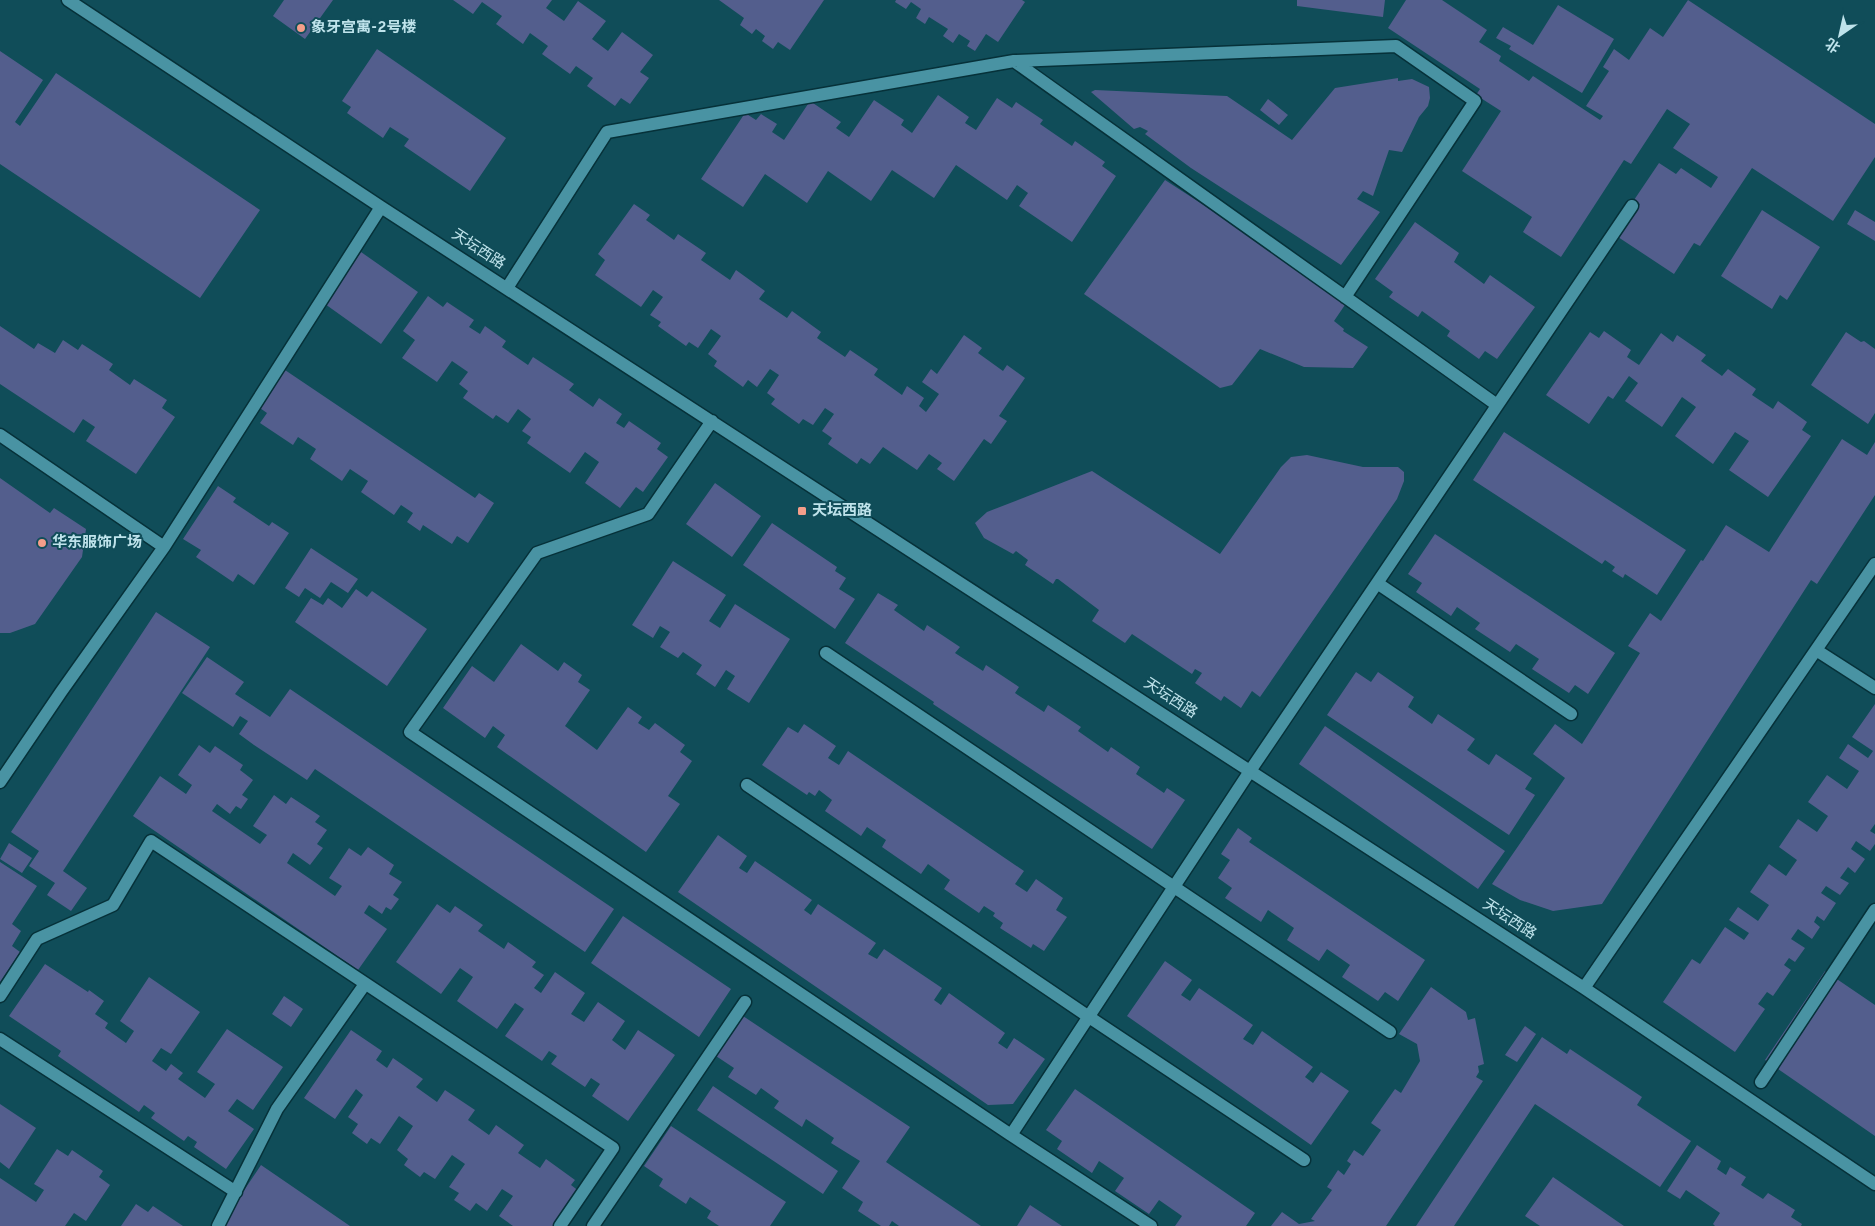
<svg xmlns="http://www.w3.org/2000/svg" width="1875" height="1226" font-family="Overpass,'Noto Sans SC',sans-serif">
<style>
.building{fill:#535e8d}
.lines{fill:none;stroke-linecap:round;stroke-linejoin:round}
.minor-casing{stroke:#063139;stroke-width:15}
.minor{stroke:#4993a3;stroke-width:12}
.poi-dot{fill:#f49e8a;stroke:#104d59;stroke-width:2}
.labels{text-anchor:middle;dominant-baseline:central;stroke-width:4;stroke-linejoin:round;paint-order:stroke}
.poi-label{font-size:15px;font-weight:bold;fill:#bfe3eb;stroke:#104d59;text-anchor:start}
.street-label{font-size:15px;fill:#bfe3eb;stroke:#104d59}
</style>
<rect width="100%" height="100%" fill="#104d59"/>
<path class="building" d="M284,0h49l-28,39 -32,-23z
M453,0h99l-6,8 18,13 14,-20 28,20 -14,18 16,12 14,-19 31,23 -13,17 9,6 -19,26 -9,-6 -6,8 -28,-20 6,-8 -17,-12 -6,8 -28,-20 6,-8 -18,-13 -7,11 -27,-20 6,-8 -20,-14 -9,12z
M719,0h105l-34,50 -12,-8 -5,7 -11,-8 3,-5 -9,-7 -4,5 -12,-9 4,-7z
M896,0h126l3,2 -27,40 -12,-8 -11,17 -8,-5 3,-5 -11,-7 -6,9 -10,-7 5,-7 -19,-12 -4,7 -9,-6 5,-9 -10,-7 -5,7 -11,-7z
M1297,0h88l-2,17 -86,-11z
M1406,0h36l45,30 -8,12 22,14 -2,5 30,20 4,-5 67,44 3,-4 -17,-10 23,-35 -6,-4 11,-18 15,11 21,-32 13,9 25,-37 187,124v33l-42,64 -81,-53 -52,78 -6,-3 -20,31 -56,-37 22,-33 -6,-4 25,-37 17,11 5,-6 30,20 7,-11 -45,-29 17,-24 -23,-15 -36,55 -7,-4 -63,97 -38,-25 9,-15 -70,-46 39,-60 -25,-16 4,-6 -92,-61z
M1558,5l56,34 -32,54 -73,-44 2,-3 -15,-8 7,-11 30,18z
M377,49l129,89 -36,53 -66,-45 5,-7 -19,-12 -7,11 -36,-25 4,-6 -9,-6z
M0,51l43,29 -28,42 5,4 36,-53 204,137 -60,88 -200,-134z
M1398,78v3l14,-2 17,8 1,11 -2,8 -9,11 -17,35 -13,-2 -16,46 -10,-5 -6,8 23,13 -39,53 -150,-97 -46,-34 3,-3 -8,-4 -6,2 -43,-37 4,-2 132,6 65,44 43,-52z
M938,95l31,22 -4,6 11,7 21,-32 15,10 4,-6 27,18 -3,4 32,22 3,-5 30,21 -3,4 14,10 -44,66 -53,-36 9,-13 -11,-8 -10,15 -51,-35 -22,33 -42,-28 -21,31 -43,-30 -21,32 -42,-29 -22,33 -42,-28 44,-66 11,7 5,-6 16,10 -5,8 12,8 26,-39 31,21 -5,6 13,9 25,-37 30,20 -3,5 11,8z
M1268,99l20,16 -9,10 -19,-15z
M1165,180l184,119 -15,22 10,8 -1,2 25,16 -15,21 -49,-1 -44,-18 -28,36 -12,3 -136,-94z
M634,204l16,11 -4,5 28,20 4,-6 28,19 -5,7 29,20 6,-10 29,21 -6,8 28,19 5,-7 29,21 -4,6 28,19 5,-7 28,19 -4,6 28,20 5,-9 17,12 -5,8 7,6 13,-18 -17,-12 9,-13 6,5 27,-39 18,13 -4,5 25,18 4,-6 18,13 -26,38 8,5 -16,23 -7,-5 -30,42 -17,-12 5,-6 -13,-9 -12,16 -34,-23 -13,17 -9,-6 -4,6 -29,-20 4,-6 -10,-7 12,-17 -9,-6 -12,17 -10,-6 -4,5 -28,-20 4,-5 -8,-6 12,-18 -9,-6 -13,18 -9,-7 -5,7 -29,-21 3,-5 -9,-7 13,-18 -10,-7 -13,19 -9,-6 -3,4 -28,-20 3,-4 -11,-7 13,-18 -10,-7 -12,17 -46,-32 10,-15 -7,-6z
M1762,210l58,37 -33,53 -7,-5 -8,14 -51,-33z
M1855,210l20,12v19l-28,-17z
M1415,222l44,31 -5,9 30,22 6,-9 45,32 -38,52 -12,-8 -6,8 -32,-23 3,-5 -28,-20 -4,6 -29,-20 4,-5 -18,-13z
M361,252l57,40 -37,52 -56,-40z
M428,296l15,11 4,-5 27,18 -5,7 11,7 5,-8 21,15 -4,6 26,18 5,-8 41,27 -5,6 24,17 6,-9 23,16 -6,9 8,5 5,-7 32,22 -4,6 11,8 -25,35 -7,-5 -16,21 -35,-25 14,-21 -14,-10 -15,21 -43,-30 4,-6 -9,-6 9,-12 -13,-10 -10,14 -12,-8 -3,4 -30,-21 5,-7 -9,-7 9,-12 -16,-11 -15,21 -35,-24 13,-18 -12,-9z
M0,326l34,23 4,-6 17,10 8,-13 15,10 4,-6 31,20 -4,6 21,15 4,-6 33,21 -5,8 13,9 -39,57 -50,-33 9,-14 -12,-8 -9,14 -74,-49z
M1604,331l27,19 -4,7 12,8 22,-32 12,9 4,-7 29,20 -5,6 21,15 6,-7 28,20 -4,6 21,14 5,-8 29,21 -5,8 9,6 -43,61 -39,-27 20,-29 -14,-9 -22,32 -38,-28 21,-29 -14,-10 -20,30 -37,-26 13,-18 -9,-7 -16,23 -5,-3 -19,28 -43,-29 44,-63 9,6z
M1846,332l15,10 3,-1 11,8v64l-7,11 -57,-39z
M282,368l193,130 4,-5 15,10 -26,40 -11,-7 -5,8 -29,-19 -3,6 -13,-9 6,-9 -12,-8 -7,10 -33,-23 7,-11 -18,-12 -8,12 -32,-22 6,-10 -18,-12 -5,8 -33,-22 7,-10 -10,-7z
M1504,432l182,118 -29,45 -32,-21 -2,4 -11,-7 3,-4 -10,-7 -3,4 -129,-84z
M1842,439l25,16 8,-13v53l-58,89 -6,-4 -209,324 -49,7 -33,-11 -28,-16 73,-106 -32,-24 22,-30 27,20 58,-91 -12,-7 22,-33 11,8 40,-61 2,1 23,-36 43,27z
M1307,455l56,12h35l6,5v9l-7,18 -137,198 -8,-6 -11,17 -17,-12 -3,5 -26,-18 7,-10 -7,-4 -3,5 -60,-40 -7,9 -33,-22 7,-11 -41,-31h-2l-3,5 -28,-19 3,-5 -12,-9 -3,3 -29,-16 -9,-15 12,-11 105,-41 128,83 61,-87 10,-10z
M0,478l50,35 4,-5 32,21 -4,28 -47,67 -25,9h-10z
M715,483l46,33 -29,41 -46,-33z
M218,486l18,12 -3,4 36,24 3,-4 17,11 -35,52 -16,-11 -5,8 -37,-25 5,-7 -18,-11z
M772,523l65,44 -2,4 11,7 -7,11 16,10 -20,30 -92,-64z
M1435,534l180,119 -27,41 -13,-9 -6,8 -37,-24 7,-10 -23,-15 -6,8 -35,-23 5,-6 -23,-16 -6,9 -35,-24 6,-9 -14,-9z
M311,548l47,31 -10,14 -17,-11 -11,16 -15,-10 -6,9 -14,-9z
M673,561l53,34 -17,26 11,7 15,-24 55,35 -41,64 -22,-14 8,-13 -9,-6 -11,17 -19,-13 6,-9 -19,-13 -5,6 -18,-11 10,-15 -10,-6 -7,12 -21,-13z
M356,589l11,8 5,-6 55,38 -40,57 -92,-64 16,-24 12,7 5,-7 14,10z
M878,593l20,12 -4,5 30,21 3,-6 33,22 -5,6 28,18 3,-6 33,22 -4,6 29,19 4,-7 33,22 -3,4 30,21 3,-5 29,20 -4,7 28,19 3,-5 18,12 -33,49 -210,-139 -9,-6 1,-2 -89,-59z
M156,612l54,35 -147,224 24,17 -16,23 -24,-16 8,-12 -26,-17 10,-15 -28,-19z
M521,644l37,27 6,-9 18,13 -4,7 12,8 -25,36 32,24 31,-43 14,10 -4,6 11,7 6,-7 30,22 -5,7 12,9 -24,35 12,8 -34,48 -149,-105 8,-12 -12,-9 -8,12 -42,-30 29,-42 22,16z
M207,657l37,25 -9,12 35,23 20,-28 324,220 -29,43 -270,-183 -8,11 -53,-35 -15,-11 9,-13 -8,-5 -7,11 -51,-34z
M1356,672l15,10 7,-10 36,25 -6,10 24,17 6,-10 37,25 -8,11 22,15 7,-11 36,24 -7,11 10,6 -26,40 -182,-120z
M1875,704v120l-5,7 5,3v10l-5,7 -14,-10 -5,8 14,10 -10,14 -7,-6 -8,11 9,5 -9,12 -14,-9 -5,7 15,10 -12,18 -7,-5 -3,6 6,5 -8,12 -14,-10 -7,10 14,9 -10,14 -6,-4 -5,7 7,5 -18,26 -6,-4 -9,12 7,5 -30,43 -72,-50 29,-43 8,5 25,-37 19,13 5,-7 -20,-13 9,-13 20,14 11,-16 -19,-13 19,-28 17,12 11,-16 -18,-13 19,-28 19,13 11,-16 -20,-14 19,-27 20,14 12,-18 -20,-13 9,-14 20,14 5,-7 -21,-14z
M804,724l32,22 -8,12 11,7 9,-14 176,120 -9,13 12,8 9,-13 27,19 -7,12 11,7 -23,34 -11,-7 -2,4 -31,-20 3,-5 -10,-7 2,-3 -11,-7 -5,7 -35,-24 6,-9 -22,-16 -7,10 -39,-27 4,-7 -19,-13 -6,9 -36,-25 7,-11 -13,-10 -4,6 -6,-4 -2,3 -45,-30 26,-38 10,6z
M1325,726l180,125 -27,38 -179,-125z
M199,745l11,8 5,-7 28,19 -3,5 13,10 -11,15 6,4 -7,10 -5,-3 -6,8 -13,-10 -5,7 48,33 7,-9 -14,-9 21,-31 12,9 5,-7 29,19 -5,6 12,8 -10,14 6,4 -13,17 -17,-12 -6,10 48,33 7,-10 -13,-8 20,-30 12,8 7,-9 26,18 -5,9 13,8 -9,13 6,4 -8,11 -5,-3 -4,7 -13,-9 -5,8 23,16 -29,41 -225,-154 27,-40 26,18 6,-9 -14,-10z
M1238,828l14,10 -3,4 176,118 -27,41 -13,-9 -7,9 -36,-24 8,-12 -23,-16 -8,12 -32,-21 7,-12 -26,-18 -7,12 -36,-24 7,-10 -14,-10 12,-18 -9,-6z
M718,835l29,21 -8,12 8,5 8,-12 57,39 -8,10 7,5 7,-11 58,39 -8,11 9,5 7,-10 58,39 -8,12 7,5 8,-12 56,40 -7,10 9,6 7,-11 31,21 -32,45 -25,1 -310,-213z
M9,843l23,15 -10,15 -22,-14z
M0,862l37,24 -25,38 9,7 -9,15 8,6 -20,30z
M437,904l13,9 5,-7 28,19 -5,6 26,18 4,-7 28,20 -4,5 12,8 -10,13 7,5 14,-21 30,21 -14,21 13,8 14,-20 27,19 -13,19 13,10 13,-20 37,25 -47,66 -36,-25 8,-12 -9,-6 -6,9 -34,-23 6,-8 -8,-5 -7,10 -37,-25 19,-27 -9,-6 -18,26 -40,-28 16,-24 -13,-9 -19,26 -45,-32z
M623,916l108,73 -32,48 -108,-74z
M1165,961l27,19 -11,15 9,6 9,-13 54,37 -10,14 10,6 9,-14 51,36 -8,10 8,6 8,-11 28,19 -38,54 -184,-129z
M45,964l43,28 1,-2 15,11 -9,13 13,9 -3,5 21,15 8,-12 -14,-10 29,-44 51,35 -29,42 -10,-6 -9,13 14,10 5,-7 12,9 -5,6 27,19 10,-14 -18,-12 30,-43 56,38 -30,43 -16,-11 -9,12 26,18 -28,40 -32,-22 3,-5 -9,-6 -4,5 -33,-23 4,-5 -11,-8 -5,7 -81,-56 3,-5 -52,-35z
M1825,971l50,34v131l-110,-76z
M1431,987l35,25 2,8 7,-2 9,46 -6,2 1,6 -3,5 7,4 -97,145h-115l11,-14 17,12 16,-3 -4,-2 21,-29 -5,-3 11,-17 6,5 7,-11 -4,-3 7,-11 9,6 18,-26 -10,-7 24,-34 6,4 19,-32 -3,-17 -18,-10z
M284,996l19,13 -12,18 -19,-13z
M743,1016l167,111 -24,35 95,64h-82l-7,-5 -3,5h-8l-23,-15 5,-9 -21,-14 18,-27 -29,-18 3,-5 -28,-19 -4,8 -28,-19 5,-7 -18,-13 -5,7 -28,-18 6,-9 -18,-12z
M1525,1026l11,8 -19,28 -12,-7z
M351,1030l31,21 -6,9 11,8 6,-10 30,21 -7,8 21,15 8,-12 30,20 -7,10 21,15 7,-10 28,20 -6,8 22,15 6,-9 29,21 -4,5 9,7 -23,34h-44l-14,-10 14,-20 -11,-7 -15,22 -11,-8 -6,8 -16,-11 5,-7 -10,-6 16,-23 -13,-9 -17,24 -11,-7 -4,5 -16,-12 4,-6 -11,-9 16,-24 -14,-10 -19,28 -9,-6 -4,6 -15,-11 6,-9 -10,-7 15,-22 -7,-6 -21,30 -31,-21z
M1542,1037l25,17 3,-5 72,48 -5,8 54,36 -31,46 -125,-83 -81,122h-38z
M713,1086l125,85 -15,23 -126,-84z
M1075,1089l180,124 -9,13h-71l7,-10 -23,-16 -10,14 -34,-23 9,-13 -25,-17 -7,12 -35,-24 5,-8 -16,-11z
M0,1104l36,24 -27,41 -9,-7z
M671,1126l115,76 -16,24h-51l-12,-8 4,-7 -21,-14 -4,7 -27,-18 4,-7 -19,-13z
M1697,1145l24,16 -4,8 9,6 4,-8 16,10 -5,8 22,14 5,-6 27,17 -4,7 11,7 -1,2h-86l-2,-2 7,-11 -34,-23 -6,9 -13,-8z
M57,1149l11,7 4,-6 31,21 -4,6 11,8 -24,36 -12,-8 -9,13h-65v-48l36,24 8,-12 -10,-6z
M261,1165l89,61h-130z
M1553,1177l71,49h-84l-15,-10z
M136,1204l12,8 5,-6 30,20h-62z
M1030,1205l32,21h-45z"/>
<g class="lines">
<defs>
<path id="minor" d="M68,0l313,207 1203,781 291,196
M1014,61l382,-15 79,55 -130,196
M507,288l100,-156 407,-71 483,344
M712,421l-64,93 -111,39 -127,179 601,403 239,-364 382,-565
M0,435l164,112
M1377,583l194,131
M1816,650l59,38
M826,653l564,379
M0,782l61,-90 103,-145 217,-340
M747,785l342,232 215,143
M1584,988l291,-424
M0,996l37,-57 76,-34 38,-64 462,307 -53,78
M0,1039l236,153
M1761,1082l114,-172
M1011,1135l140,91
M218,1226l59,-117 88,-125
M593,1226l152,-224"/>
</defs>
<use href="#minor" class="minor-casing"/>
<use href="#minor" class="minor"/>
</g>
<g class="poi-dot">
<circle cx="301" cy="28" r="5"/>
<rect x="797" y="506" width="10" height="10" rx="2.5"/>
<circle cx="42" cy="543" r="5"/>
</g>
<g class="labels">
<g class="poi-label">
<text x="311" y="28">象牙宫寓-2号楼</text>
<text x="812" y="511">天坛西路</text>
<text x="52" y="543">华东服饰广场</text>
</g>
<g class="street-label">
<text transform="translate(478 250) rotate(33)">天坛西路</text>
<text transform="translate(1170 699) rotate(33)">天坛西路</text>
<text transform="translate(1509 920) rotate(33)">天坛西路</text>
</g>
</g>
<g transform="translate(1840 35) rotate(214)" stroke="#104d59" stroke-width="4" paint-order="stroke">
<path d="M0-4L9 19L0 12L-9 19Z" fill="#bfe3eb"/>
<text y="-8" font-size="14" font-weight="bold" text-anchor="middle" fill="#bfe3eb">北</text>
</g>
</svg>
